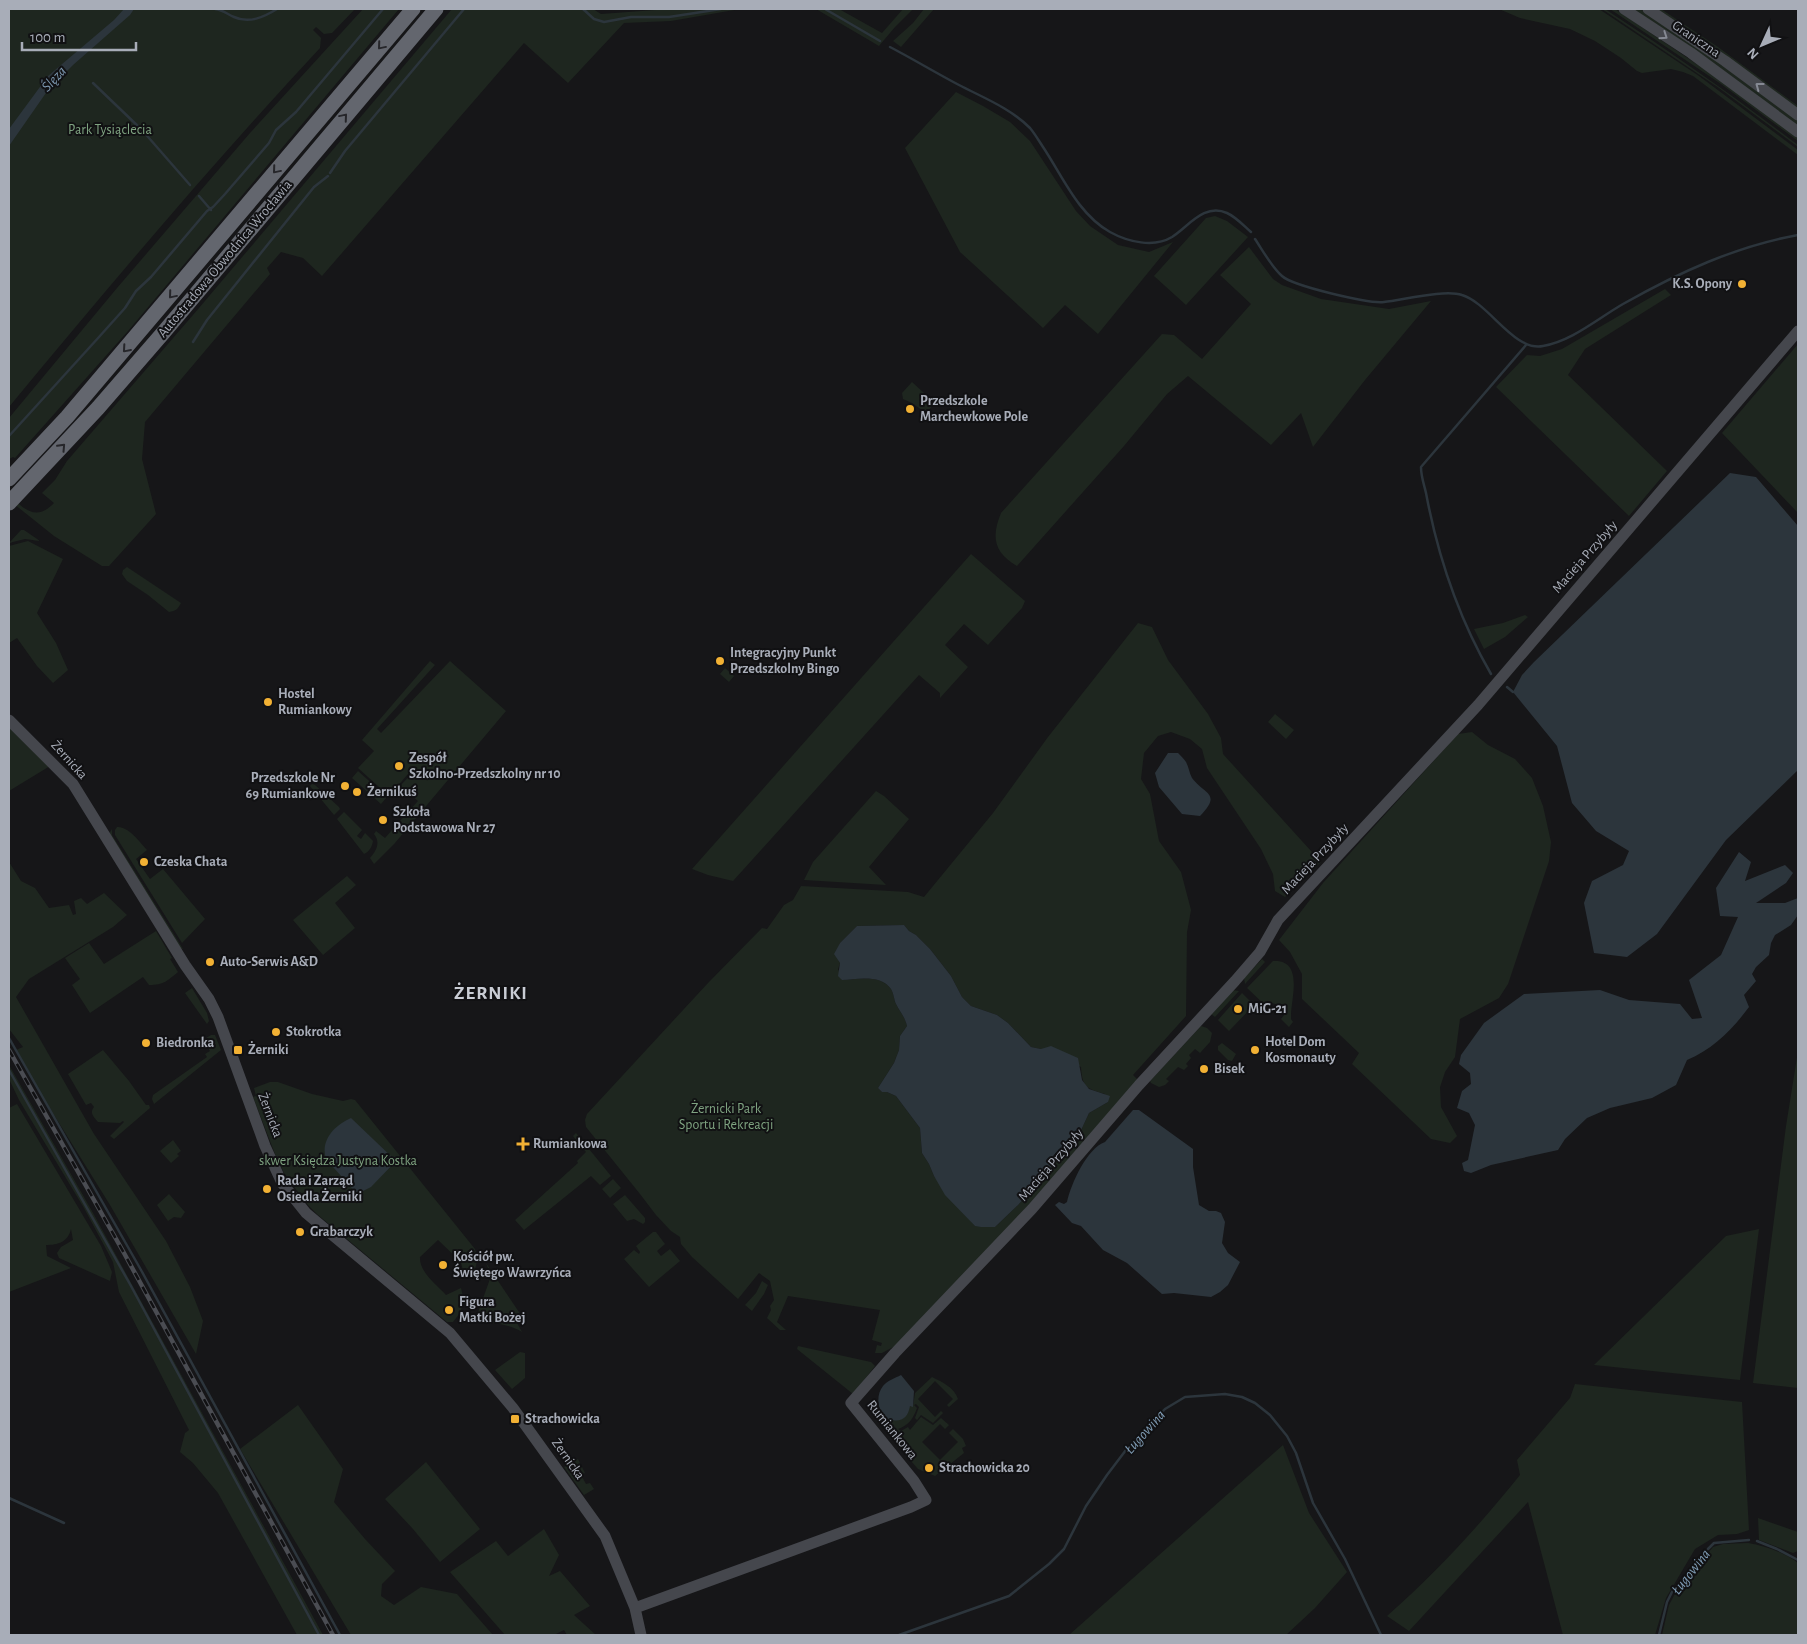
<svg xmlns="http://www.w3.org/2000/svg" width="1807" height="1644" font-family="'Alegreya Sans',sans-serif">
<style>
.green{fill:#1e261f;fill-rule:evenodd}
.water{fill:#2c353c}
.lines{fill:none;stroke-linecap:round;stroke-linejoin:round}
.stream{stroke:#2c353c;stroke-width:2.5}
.secondary{stroke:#45474d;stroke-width:11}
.highway{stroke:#63666e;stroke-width:15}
.rail-casing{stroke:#4a4c52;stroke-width:4.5}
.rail{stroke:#111113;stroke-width:2.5;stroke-dasharray:8;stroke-linecap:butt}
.oneway{stroke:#858993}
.oneway2{stroke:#26262a}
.poi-dot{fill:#f2b134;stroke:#111113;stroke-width:2}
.labels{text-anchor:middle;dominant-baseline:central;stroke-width:4;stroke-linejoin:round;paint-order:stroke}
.street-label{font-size:14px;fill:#a8adb8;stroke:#111113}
.park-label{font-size:14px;fill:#7fa381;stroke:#111113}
.poi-label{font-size:14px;font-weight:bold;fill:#a8adb8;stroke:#111113;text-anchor:start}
.water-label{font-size:15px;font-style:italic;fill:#7f9bb3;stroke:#111113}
.district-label{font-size:19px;font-weight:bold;letter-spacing:1px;fill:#c9ccd4;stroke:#111113}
</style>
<rect width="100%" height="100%" fill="#161618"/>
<path class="green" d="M9,9h346l-23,24 -8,1 -8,-7 -3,3 8,8 -1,10c-108,116 -210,237 -311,359z
M363,9h36l-271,322 -113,127 -2,-1 -4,2v-41l108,-130 133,-155z
M452,9h141l8,5 68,-5h71l-69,12 -47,2 -56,60 -44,-40 -202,233 -19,-18 -22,-6 -14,16 3,6 -125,148 -3,37 14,55 -47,52h-7l-48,-30 -45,-36v-5c15,14 27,27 45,8l-12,-10 13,-13 12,-19 132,-153z
M816,9h23l43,24 21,-24h10l-18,18 -16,19z
M924,9h10l-33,38 -8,-6 20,-18z
M1499,9h100l100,67 99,74v5l-105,-79 -10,-4 -12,-3 -29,4 -5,-2 -16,-13 -26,-17 -25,-12 -50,-11z
M1602,9h3c66,43 130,88 193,136v2l-79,-59z
M1610,9h5l89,60 94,69v3l-77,-57z
M1632,9h8l67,45 91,67v5l-70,-52z
M1657,9h4l57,38 80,59v3z
M956,92l27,14 27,16 20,19 46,70 14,15 28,19 31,7 24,-10 -75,92 -33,-29 -22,23 -83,-76 -55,-104z
M1215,216l12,5 21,16 -62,68 -32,-29 52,-58z
M1249,247l24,32 9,6 39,14 68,10 42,-8 -66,79 -52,67 -12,-34 -30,32 -83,-69 -21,18 -43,52 -107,120c-23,-13 -26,-29 -16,-53l161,-179 12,1 28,24 49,-55 -31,-29z
M1665,289l6,6 -86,54 -17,26 99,96 -38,45 -133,-129 31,-32 13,1 22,-7z
M1798,344v169l-76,-80z
M912,382l23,21 -9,10 -14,-10 -9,-4 -1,-6z
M21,530h3l16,11 -15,-2 -16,4z
M28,541l35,18 -26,54 19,30 12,27 -15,13 -16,-17 -20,-28 -8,5v-97z
M971,554l54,47 -3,7 -34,37 -24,-21 -19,21 23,22 -28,31v-5l-21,-18 -186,206 -25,-6 -16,-6z
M127,567l54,36c-3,6 -5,8 -12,9l-21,-17 -21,-14 -5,-7 1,-4z
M1525,615l3,2 -23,20 -21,12 -10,-20 29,-6z
M1138,623l14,4 16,33 40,54 13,24 2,16 98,108 -36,35 -10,-6 -2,-17 -12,-25 -54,-81 -5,-19 -12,-10 -19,-7 -13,4 -14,17 -3,26 9,15 9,47 22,31 10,38 -4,22 -1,84 -53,59 6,6 -120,138 -122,126 -15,8h-7l2,-8 4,1 1,-3 -10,-3 8,-30 -92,-14 -11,26 9,8h-6l-13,-12 4,-8 -1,-4 4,-6 -4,-19 -11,-8 -21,26 -46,-42 -11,-13 -1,-7 -9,-6 -15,-16 -16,-21 -54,-67 -1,-7 2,-6 121,-131 54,-55 5,1 17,-24 9,-5 8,-14 107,6 16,5 69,-84 55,-76zM904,925l5,6 7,4 14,14 21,27 11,21 9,9 26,9 11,8 23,24 10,2 40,18c1,20 6,22 24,27l3,8 -19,11 -12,26 -58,65 -24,23 -20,-1 -41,-50 -5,-12 -7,-11 -2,-25 -24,-32 -9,-4h-5l-4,-4 16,-25 5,-13 1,-14 7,-10c-2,-9 -7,-14 -11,-22 -2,-4 -2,-10 -5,-15 -10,-15 -34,-10 -49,-9l-4,-11 2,-6 -5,-9 5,-11 17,-17z
M430,661l5,4 -58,64 4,4 69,-72 56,50 -111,132 -21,21 -4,-6c6,-7 11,-15 4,-24l2,-3 9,7 22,-25h2l-1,-1 10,-11 -18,-15 16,-17 -2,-2 -25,29 -31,-28 16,-17 -12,-11z
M725,668l9,8 -5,6 -9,-8z
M1275,714l19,16 -8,9 -18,-17z
M9,727l41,39 -41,25z
M1472,732l16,13 27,14 17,19 11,28 8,36 -2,19 -41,123 -9,14 -39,21 -5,38 -10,15 -5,15 1,20 16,29 -7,7 -19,-4 -79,-75 7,-11 -57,-54v-25l-12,-22 -11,-12 44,-57 135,-149z
M358,771l29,26 -6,7 -29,-26z
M312,784l3,1 24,22 1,2 -6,6 -24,-29z
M876,791l8,5 25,23 -40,48 17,18 -82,-5 9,-18z
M344,812l18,18 -5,6 4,3 4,-6 8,8c-1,6 -4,11 -9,13l-27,-35z
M117,827c11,-1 22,14 30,23l-11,9 14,20 13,-10 42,50 -23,24 -67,-108v-5z
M112,829v6l71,114 -3,-1 -71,-114z
M9,862l12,19 14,7 14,20 20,-3 4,10 3,-1 -2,-13 7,-3 6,6 17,-11 23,22 -14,12 -84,52 -13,18 78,137 72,107 24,46 13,34 -7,33 -86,-149 -69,-111 -25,-44 7,-3 -14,-18z
M347,876l9,9 -21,18 20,25 -32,27 -30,-35z
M156,931l16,27 -2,1 8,13c-11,9 -14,13 -29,13l-6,-8 -53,36 -18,-28 8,-6 -15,-21 24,-15 15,21z
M1262,959l3,3 -20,22 -1,-6z
M1273,961c30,-2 19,35 18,53v5l2,3 -4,5 -8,-8 4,-5 -5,-9 -9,-2 -4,4 -20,-19z
M192,988l15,25 2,8 -2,3 -22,-31z
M1232,990l7,1 -24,26 -4,-3z
M1242,993l12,12 -25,26 -11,-11z
M1201,1026l6,2 5,5 -2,9 -10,11 -5,-4 -6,6 2,3 -5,6 2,2 -4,4 -6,-3 -12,12 3,2 -4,4 -6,2 -8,-4 -1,-2z
M211,1035h4l6,15 -67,54 -2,-5 1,-4 54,-38 -2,-3 5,-3 -7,-11z
M1222,1043l14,11 -4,7 -4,-1 -10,-10v-4z
M103,1050l26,31 17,24h3l1,3 -36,31 -4,-3 14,-14 -1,-1 -3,2 -22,-1c-4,-5 -9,-9 -4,-15l-3,-4 -5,2 -18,-31z
M1798,1051v337l-45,-5 33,-257z
M9,1065l84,148 230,422h-26l-79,-142 -25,-30 -13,-11 5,-19 4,-3 -70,-138 -6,-30 -29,-54 -65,-108 -10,-21z
M270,1082h8l34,12 31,7 8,-2 4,1 120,149c4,12 1,20 -5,30l-5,-4 1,-2 -3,-2 -2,-9 -23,-22 -18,17c-1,15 17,28 26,38l15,-7c4,15 2,22 -8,34h-6l-129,-107 -10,-10 -23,-30 -10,-21 -22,-57 3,-1 -2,-8z
M17,1104l84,142 11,26 -2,9 -51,-23 -2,-5 4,-6 12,-7 -2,-11c-3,13 -13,16 -25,16l1,11 24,12 -62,24v-184z
M576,1133l35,43 -11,9 -9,-9 -67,54 -9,-10 63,-57 -1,-2 9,-9 -13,-16z
M173,1140l8,11 -4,3 2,2 -8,7 -11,-12z
M613,1179l8,9 -11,10 -8,-9z
M169,1194l16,18 -4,6 -7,-1 -6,4 -11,-16z
M625,1195l20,23v4l-2,2 -9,-5 -7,2 -14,-17z
M1759,1229l-19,151 -146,-15 132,-129z
M653,1232h3l9,12 -8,7 4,5 9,-7 10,12 -31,26 -25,-28 10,-9 5,4 1,-2 -4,-6z
M486,1263l37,55 -1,3 -5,2 5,9c-14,-9 -29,-8 -44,-11l-2,-3 15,-42z
M762,1281l6,4 -4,9 -12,17 -7,-6 11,-12z
M798,1346l73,16 4,4 -22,28 -56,-45z
M520,1352l5,1v25l-13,11 -17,-19z
M932,1377c10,5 22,10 26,22l-9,8 -2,-2 6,-6 -18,-18 -17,18 17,18 6,-6 2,2 -10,10 -12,-8 -4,5 -2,-2 4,-11 -3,-3 -2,1 3,3c-4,11 -8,17 -19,21l3,2 7,-4 2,3 11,-13 12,8 8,-7 8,7 -4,4 -5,-5 -18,18 18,18 18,-18 -9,-9 4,-4 10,10 3,7 -4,2 2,5 -29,23 -17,-7 -7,-8 -1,-6 -15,-20 -8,-5 -4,-6 4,-3 3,2 1,-3 19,-14h3l2,-13z
M1575,1384l167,18 7,128 -12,4 -19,1 -23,14 -29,49 -11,37h-92l-35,-133 -119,129 -22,-15c49,-43 92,-90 133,-141l-3,-15 53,-62z
M298,1405l45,64 -9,33 31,37 30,32 -13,13 -1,12 13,9 27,-18 36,7 36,41h-142l-111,-186z
M1283,1445l26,68 38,59 -32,36 -29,27h-217z
M578,1459l7,14 -4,2 5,9 4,-1 4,6 -10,6 -20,-28z
M426,1462l54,67 -40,33 -27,-33 -28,-30z
M1758,1518l40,14v19l-5,2 -34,-13z
M544,1529l15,26 -10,21 11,-5 30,35 -16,9 22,20h-29l-3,-5 -10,5h-49l-55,-63 46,-31 12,15z
M1748,1543c17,3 36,9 50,20v72h-136l7,-30 8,-15 36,-43 10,-3z"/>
<path class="water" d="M124,9h10l-4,6 -57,50 -25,25 -39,56v-17l39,-53 66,-56z
M1730,473l26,4 42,49v244l-72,70 -69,94 -30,23 -33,-4 -10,-50 8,-22 31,-16 6,-14 -33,-20 -24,-28 -15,-57 -44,-54 9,-17 12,-13z
M1168,753h10c3,3 6,6 8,9 3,5 3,11 6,16 13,17 30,15 8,38l-18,-2 -23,-27 -4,-14z
M1739,852l12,10 -6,19 40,-16 8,8 -7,10 -30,20h29l13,-5v17l-7,10 -16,10 -4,8 -2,12 -13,12 -4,7 4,7 -12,14 5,12c-17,23 -36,42 -62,53l-11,25 -24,13 -42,10 -23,10 -22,21 -7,11 -67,15 -20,8 -7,-2 -2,-8 6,-3 7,-35 -6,-12 -12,-5 5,-17 9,-7 -1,-11 -11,-9 2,-9 23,-32 40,-29 76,-4 29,10 51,4 12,15 10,-1 -13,-38 32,-25 17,-38 -18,-1 -4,-28z
M904,925l5,6 7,4 14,14 21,27 11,21 9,9 26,9 11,8 23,24 10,2 10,-3 27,12 4,22 7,9 21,7 -2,6 -19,11 -12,26 -58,65 -24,23h-14l-6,-1 -30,-31 -11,-19 -5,-12 -7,-11 -2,-25 -24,-32 -9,-4h-5l-4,-4 16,-25 5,-13 1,-14 7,-10c-2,-9 -7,-14 -11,-22 -2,-4 -2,-10 -5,-15 -10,-15 -34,-10 -49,-9l-4,-4 2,-13 -6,-9 6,-11 17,-17z
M1133,1110h6l54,39v18l6,38 10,6h7l5,2 4,9 -3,21 6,10 12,9 -12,23 -8,7 -9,5 -37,-4 -12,1 -35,-31 -24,-13 -22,-24 -9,-3 -17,-18 4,-3 5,2 3,-2c4,-18 20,-54 38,-60z
M351,1118l45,43 -25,26 -14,7 -31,-35c-6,-19 9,-34 25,-41z
M901,1375l13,16 -1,16 -3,-1c-2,11 -7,16 -19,14l-1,3c-11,-7 -16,-26 -7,-37 4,-5 12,-8 18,-11z"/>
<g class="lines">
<path class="stream" d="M215,9c8,1 12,5 19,8 15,7 30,0 43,-8
M583,9l11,10 10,3 27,-5h38l52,-8
M825,9l55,32
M890,47c23,12 46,26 69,38 25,13 51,23 71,43 5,6 9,13 13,19 20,30 35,67 67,85 18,10 44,16 62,5 17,-11 32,-34 55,-24 9,4 17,13 24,19
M93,83l49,47 48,55
M330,173l15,-22 119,-142
M199,196l12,14
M1255,239c8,12 16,27 27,37 11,10 87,28 102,26 19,-2 61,-13 78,-7 27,8 52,57 81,51 29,-5 54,-27 80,-42 55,-31 113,-58 175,-69
M193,342l14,-22 107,-133 14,-11
M9,436l90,-99 26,-29 11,-17 15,-14 56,-66 6,-4 12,-13 44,-51 7,-13 20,-18 87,-103
M1491,674c-33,-57 -53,-117 -65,-181 -2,-9 -5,-16 -5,-26l105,-122
M1507,687l6,5
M9,1038l132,232 199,365
M9,1070l122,216 188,349
M9,1498l55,25
M1757,1541l20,8 21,11
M899,1635l110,-39 40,-32 15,-15 22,-43 21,-31 22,-29 36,-37 20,-12 40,-3 17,3 13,6 15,12 17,21 9,17 17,50 32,56 36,76
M1659,1635l8,-33 5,-10 36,-43 6,-6 35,-3"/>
<path class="secondary" d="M1624,9l67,44 107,79
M1648,9l77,52 73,54
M9,720l64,64 112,181 24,34 9,18 47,129 17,37 24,30 144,120 63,75 92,128 30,72 6,27
M635,1608l276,-101 15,-7 -12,-19 -63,-78 44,-50 137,-144 107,-124 96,-104 25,-29 18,-32 200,-215 320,-374"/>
<path class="highway" d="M9,479l58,-62 346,-408
M9,503l89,-95 65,-75 273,-324"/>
<defs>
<path id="rail" d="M9,1050l115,203 209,382"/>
</defs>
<use href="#rail" class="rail-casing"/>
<use href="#rail" class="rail"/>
</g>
<defs><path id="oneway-chevron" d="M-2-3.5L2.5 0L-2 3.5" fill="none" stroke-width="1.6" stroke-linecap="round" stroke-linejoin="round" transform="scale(1.25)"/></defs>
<g class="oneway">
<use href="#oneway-chevron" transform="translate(1664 36) rotate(34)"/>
<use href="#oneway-chevron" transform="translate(1759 86) rotate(-143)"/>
</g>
<g class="oneway2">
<use href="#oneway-chevron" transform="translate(381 46) rotate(130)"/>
<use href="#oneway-chevron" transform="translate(344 117) rotate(-50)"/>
<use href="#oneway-chevron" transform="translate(276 170) rotate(130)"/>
<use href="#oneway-chevron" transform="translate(172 295) rotate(130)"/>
<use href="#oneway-chevron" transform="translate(126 349) rotate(131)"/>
<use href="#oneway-chevron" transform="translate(62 447) rotate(-47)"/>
</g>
<g class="poi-dot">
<circle cx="1742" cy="284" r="5"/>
<circle cx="910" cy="409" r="5"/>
<circle cx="720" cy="661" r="5"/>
<circle cx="268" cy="702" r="5"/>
<circle cx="399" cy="766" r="5"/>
<circle cx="345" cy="786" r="5"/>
<circle cx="357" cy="792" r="5"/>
<circle cx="383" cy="820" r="5"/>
<circle cx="144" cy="862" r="5"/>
<circle cx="210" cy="962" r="5"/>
<circle cx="1238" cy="1009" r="5"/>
<circle cx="276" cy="1032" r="5"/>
<circle cx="146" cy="1043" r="5"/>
<rect x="233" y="1045" width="10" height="10" rx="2.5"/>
<circle cx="1255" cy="1050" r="5"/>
<circle cx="1204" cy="1069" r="5"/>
<path d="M520.5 1136.5h5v5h5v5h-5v5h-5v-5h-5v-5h5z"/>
<circle cx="267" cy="1189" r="5"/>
<circle cx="300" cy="1232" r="5"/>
<circle cx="443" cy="1265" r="5"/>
<circle cx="449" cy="1310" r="5"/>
<rect x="510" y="1414" width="10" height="10" rx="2.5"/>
<circle cx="929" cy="1468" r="5"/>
</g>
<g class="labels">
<g class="street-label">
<text transform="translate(1696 39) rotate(34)">Graniczna</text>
<text transform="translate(225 259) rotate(-50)">Autostradowa Obwodnica Wrocławia</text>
<text transform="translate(1585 557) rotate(-49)">Macieja Przybyły</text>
<text transform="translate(69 760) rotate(48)">Żernicka</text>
<text transform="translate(1315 859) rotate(-47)">Macieja Przybyły</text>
<text transform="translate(270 1115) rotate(69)">Żernicka</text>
<text transform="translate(1051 1165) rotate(-49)">Macieja Przybyły</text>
<text transform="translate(892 1430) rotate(51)">Rumiankowa</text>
<text transform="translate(568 1459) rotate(55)">Żernicka</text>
</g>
<g class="park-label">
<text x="110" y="130">Park Tysiąclecia</text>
<text x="726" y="1109">Żernicki Park<tspan x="726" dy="16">Sportu i Rekreacji</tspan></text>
<text x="338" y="1161">skwer Księdza Justyna Kostka</text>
</g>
<g class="poi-label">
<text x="1732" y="284" text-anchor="end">K.S. Opony</text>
<text x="920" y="401">Przedszkole<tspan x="920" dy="16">Marchewkowe Pole</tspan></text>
<text x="730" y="653">Integracyjny Punkt<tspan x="730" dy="16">Przedszkolny Bingo</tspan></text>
<text x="278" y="694">Hostel<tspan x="278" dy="16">Rumiankowy</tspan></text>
<text x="409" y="758">Zespół<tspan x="409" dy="16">Szkolno-Przedszkolny nr 10</tspan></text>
<text x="335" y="778" text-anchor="end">Przedszkole Nr<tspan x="335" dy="16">69 Rumiankowe</tspan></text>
<text x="367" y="792">Żernikuś</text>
<text x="393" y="812">Szkoła<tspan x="393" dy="16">Podstawowa Nr 27</tspan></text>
<text x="154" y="862">Czeska Chata</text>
<text x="220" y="962">Auto-Serwis A&amp;D</text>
<text x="1248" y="1009">MiG-21</text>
<text x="286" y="1032">Stokrotka</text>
<text x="1265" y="1042">Hotel Dom<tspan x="1265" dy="16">Kosmonauty</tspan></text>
<text x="156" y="1043">Biedronka</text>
<text x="248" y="1050">Żerniki</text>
<text x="1214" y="1069">Bisek</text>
<text x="533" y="1144">Rumiankowa</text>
<text x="277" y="1181">Rada i Zarząd<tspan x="277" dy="16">Osiedla Żerniki</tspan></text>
<text x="310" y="1232">Grabarczyk</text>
<text x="453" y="1257">Kościół pw.<tspan x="453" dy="16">Świętego Wawrzyńca</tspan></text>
<text x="459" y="1302">Figura<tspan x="459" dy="16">Matki Bożej</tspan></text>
<text x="525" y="1419">Strachowicka</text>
<text x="939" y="1468">Strachowicka 20</text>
</g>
<g class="water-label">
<text transform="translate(54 79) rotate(-47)">Ślęza</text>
<text transform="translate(1145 1432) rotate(-48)">Ługowina</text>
<text transform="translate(1691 1572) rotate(-52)">Ługowina</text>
</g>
<g class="district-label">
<text x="491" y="993">ŻERNIKI</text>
</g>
</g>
<rect width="1807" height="1644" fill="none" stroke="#a8adb8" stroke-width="20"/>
<g transform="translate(1762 45) rotate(226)" stroke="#111113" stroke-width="4" paint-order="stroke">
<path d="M0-4L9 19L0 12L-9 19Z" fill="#a8adb8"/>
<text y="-8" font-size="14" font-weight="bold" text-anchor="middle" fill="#a8adb8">N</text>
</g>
<path d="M22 42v8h114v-8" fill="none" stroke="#a8adb8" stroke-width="2.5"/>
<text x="30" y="42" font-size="15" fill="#a8adb8" stroke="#111113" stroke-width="4" paint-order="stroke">100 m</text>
</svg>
